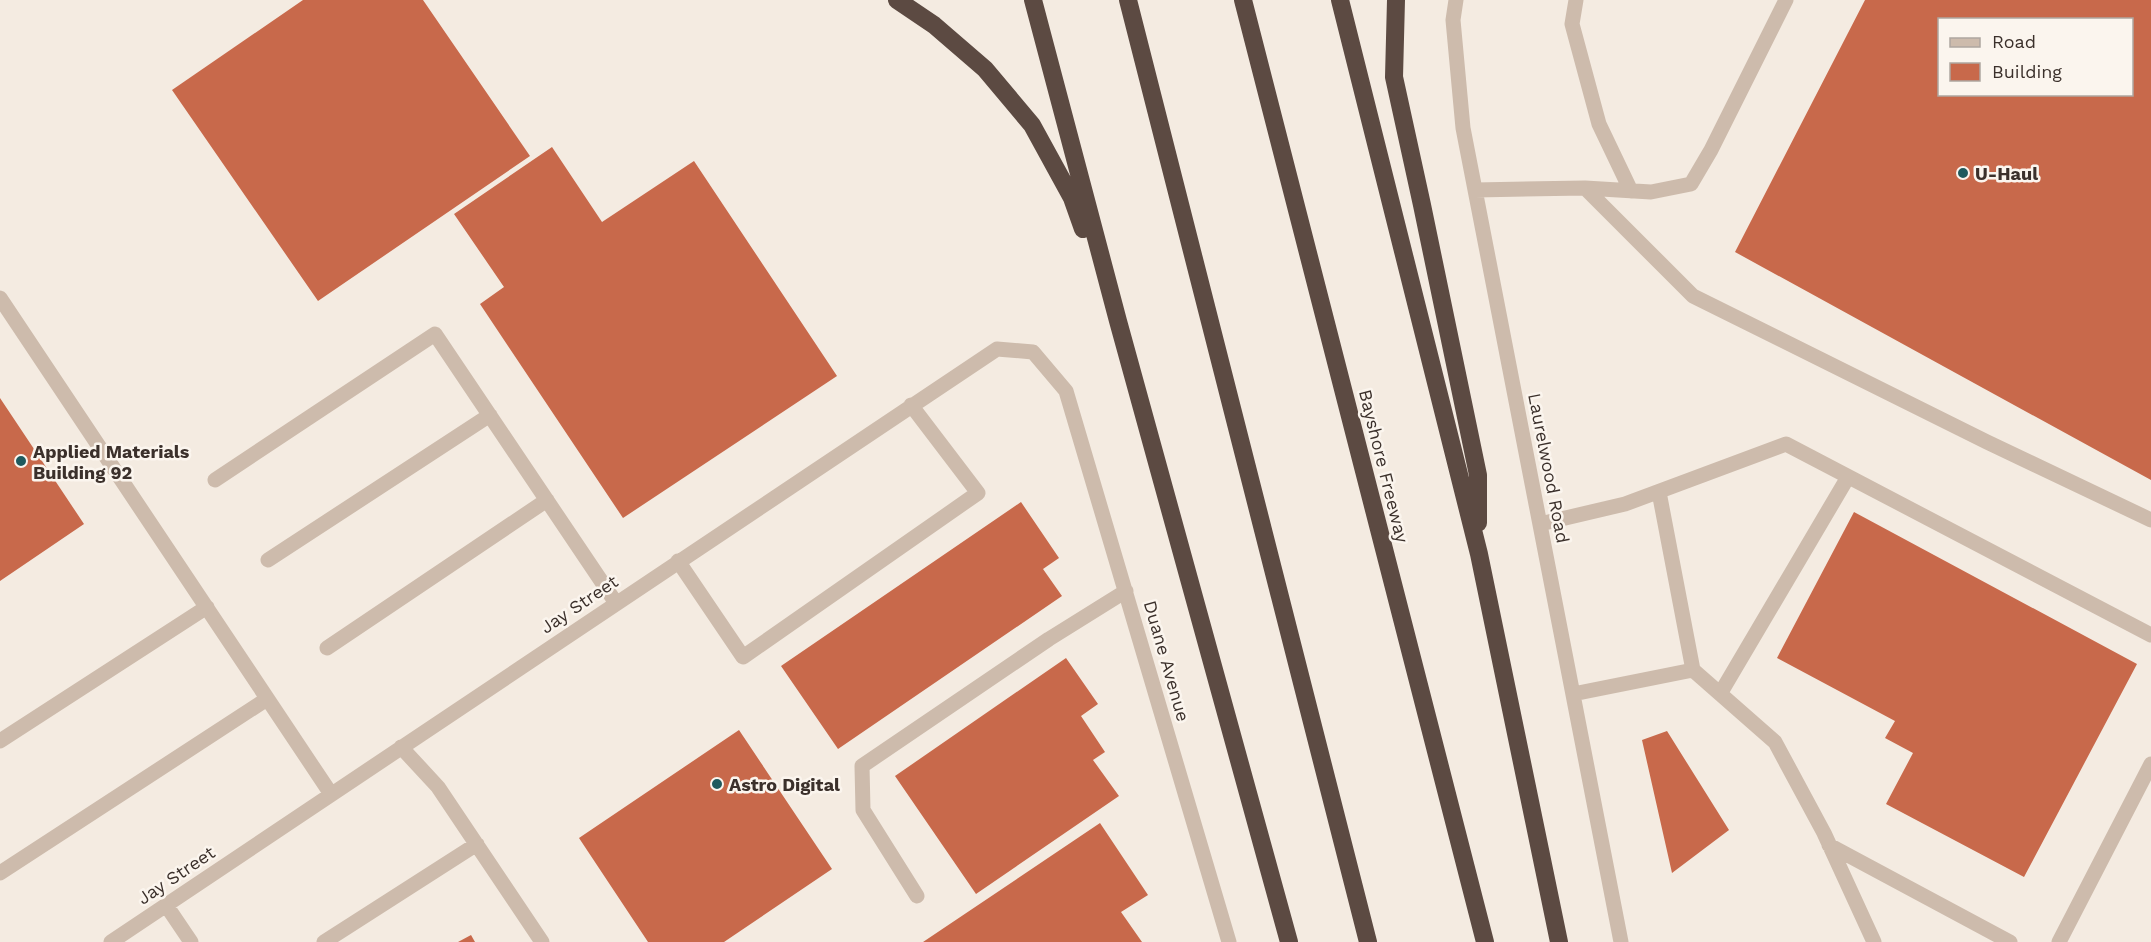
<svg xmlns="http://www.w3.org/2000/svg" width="2151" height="942" font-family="'Work Sans',sans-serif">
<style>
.building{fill:#c8694b;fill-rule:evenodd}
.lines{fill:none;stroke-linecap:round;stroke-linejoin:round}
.minor{stroke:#cdbbac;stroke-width:15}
.highway{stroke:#5c4a42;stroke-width:18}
.poi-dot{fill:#1f5a5e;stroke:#fbf5ee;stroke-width:2}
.labels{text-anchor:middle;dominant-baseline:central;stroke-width:5;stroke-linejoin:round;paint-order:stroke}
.poi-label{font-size:18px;font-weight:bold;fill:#3b302b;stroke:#fbf5ee;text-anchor:start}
.street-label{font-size:18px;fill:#3b302b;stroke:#fbf5ee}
</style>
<rect width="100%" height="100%" fill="#f4ebe1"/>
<path class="building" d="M303,0h120l107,156 -212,145 -146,-211z
M1865,0h286v480l-416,-228zM1940,20h192v74h-192z
M552,147l50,75 92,-61 143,215 -214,142 -143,-214 24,-17 -50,-73z
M0,398l84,126 -84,57z
M1021,502l38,56 -16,11 19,27 -224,153 -57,-83z
M1854,512l283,152 -113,213 -138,-73 27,-51 -28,-15 10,-17 -118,-63z
M1066,658l32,46 -17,12 24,36 -12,8 26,36 -143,98 -81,-118z
M739,730l93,139 -108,73h-76l-69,-104z
M1667,731l62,99 -57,43 -30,-133z
M1100,823l48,72 -27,17 21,30h-219z
M471,935l4,7h-17z"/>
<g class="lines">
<path class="minor" d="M1456,0l-3,20 10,108 158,814
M1576,0l-4,24 27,100 32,67
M1585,188l108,108 294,146 164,78
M1475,190l110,-2 66,4 40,-8 20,-34 75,-150
M0,298l331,496
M215,480l220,-146 181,269
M1659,492l34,178
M1540,524l85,-20 161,-60 365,191
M268,560l222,-145
M678,561l65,96 235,-164 -67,-88
M327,648l220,-148
M1573,694l120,-24 82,72 49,91 50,109
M1720,694l128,-217
M0,741l207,-134
M401,747l37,40 104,155
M1829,845l181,97
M0,873l267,-174
M917,896l-54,-86 -1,-44 187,-127 77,-48
M166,905l25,37
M111,942l886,-593 36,3 33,39 163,551
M324,942l153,-98
M2059,942l92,-178"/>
<path class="highway" d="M897,0l37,25 51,44 47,56 40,73 11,31
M1033,0l85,321 171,621
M1128,0l240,942
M1243,0l242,942
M1340,0l139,554 80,388
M1396,0l-2,77 28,128 56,270v48"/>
</g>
<g class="poi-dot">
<circle cx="1963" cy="173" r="6"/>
<circle cx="21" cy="461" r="6"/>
<circle cx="717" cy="784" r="6"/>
</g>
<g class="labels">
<g class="poi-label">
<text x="1975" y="173">U-Haul</text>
<text x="33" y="451">Applied Materials<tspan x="33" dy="21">Building 92</tspan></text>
<text x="729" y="784">Astro Digital</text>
</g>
<g class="street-label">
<text transform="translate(1384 466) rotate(76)">Bayshore Freeway</text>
<text transform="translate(1549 468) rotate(79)">Laurelwood Road</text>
<text transform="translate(579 604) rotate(-34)">Jay Street</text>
<text transform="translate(1167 661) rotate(74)">Duane Avenue</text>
<text transform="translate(176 875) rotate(-34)">Jay Street</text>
</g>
</g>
<rect x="1938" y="18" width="195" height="78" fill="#fbf5ee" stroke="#aea6a0" stroke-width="1.5"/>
<rect x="1950" y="38" width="30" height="9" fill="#cdbbac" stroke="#aea6a0" stroke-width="1.5"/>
<text x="1992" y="48" font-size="18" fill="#3b302b">Road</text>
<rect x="1950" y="63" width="30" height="18" fill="#c8694b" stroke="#aea6a0" stroke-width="1.5"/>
<text x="1992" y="78" font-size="18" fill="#3b302b">Building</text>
</svg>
